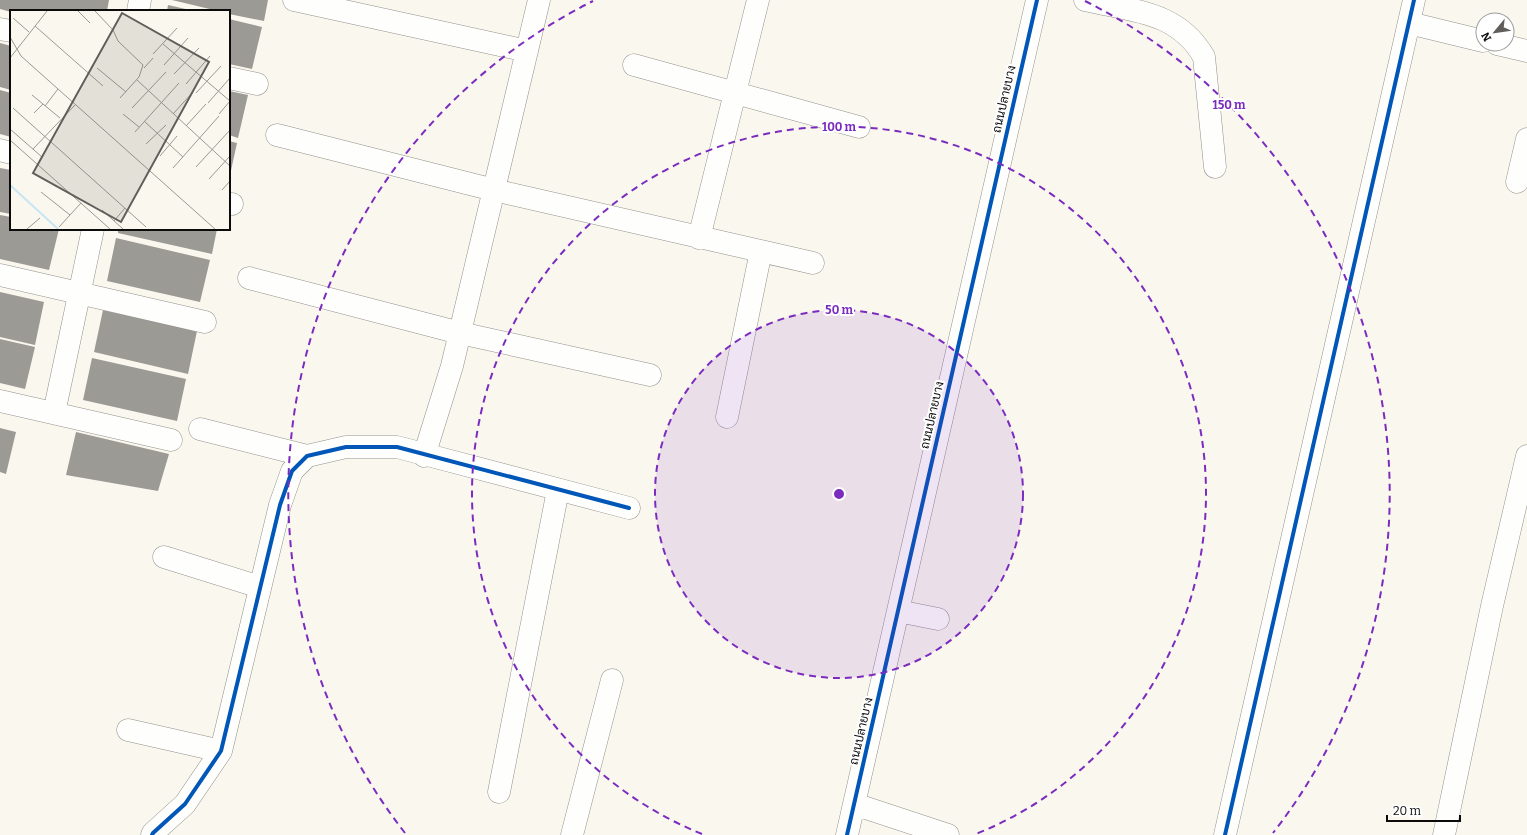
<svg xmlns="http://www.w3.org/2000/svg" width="1527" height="835" font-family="Bitter,Sarabun,serif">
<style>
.building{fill:#9c9a95}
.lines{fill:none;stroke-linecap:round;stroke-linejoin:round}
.minor-casing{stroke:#93918d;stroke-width:23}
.minor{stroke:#fefefc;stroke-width:22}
.cycleway-casing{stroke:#fff;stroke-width:6}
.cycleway{stroke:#0057b8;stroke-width:4}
.ring{fill:none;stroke:#7b2cbf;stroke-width:2;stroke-dasharray:7 5}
.labels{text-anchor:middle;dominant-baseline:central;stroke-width:4;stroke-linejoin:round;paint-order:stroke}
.street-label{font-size:12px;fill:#0b0b0b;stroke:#fff}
.inset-river{fill:none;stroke:#c6e6f3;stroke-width:2}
.inset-road{fill:none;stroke:#9a9993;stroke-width:1}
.view{fill:#5f5e5a;fill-opacity:0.15;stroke:#5f5e5a;stroke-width:2}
.inset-edge{fill:none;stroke:#0b0b0b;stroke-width:2}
.centre{fill:#7b2cbf;stroke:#fff;stroke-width:2}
.ring-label{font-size:12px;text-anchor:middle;font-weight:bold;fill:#7b2cbf;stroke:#fff;stroke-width:4;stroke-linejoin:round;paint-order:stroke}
</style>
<rect width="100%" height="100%" fill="#faf7ee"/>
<path class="building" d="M0,0h109l-2,11 -96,1 -11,-3z
M172,0h96l-4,21 -35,-7v-3h-11z
M168,5l22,5v1h-23z
M229,19l33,8 -10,42 -23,-5z
M0,43l11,3v44l-11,-3z
M0,90l11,3v44l-11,-3z
M229,91l19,4 -10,43 -9,-3z
M229,141l8,2 -7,32h-1z
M0,168l11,2v44l-11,-2z
M0,215l11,2v12h48l-10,41 -49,-11z
M118,229h99l-5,25 -94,-21z
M116,238l94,22 -10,42 -93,-21z
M0,292l44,10 -9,43 -35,-8z
M103,310l94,21 -9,43 -94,-22z
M0,339l35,8 -10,42 -25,-6z
M92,358l94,21 -9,42 -94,-21z
M0,428l16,4 -10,42 -6,-2z
M76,432l93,22 -11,37 -92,-16z"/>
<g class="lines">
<defs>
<path id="minor" d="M294,0l233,51
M1085,0c47,11 93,11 119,57l11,110
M138,11l2,-11
M1409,23l74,18
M0,29l11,2
M1497,44l30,7
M634,65l225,62
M229,78l28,6
M277,135l217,55 319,73
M0,150l11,3
M1517,182l10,-43
M229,204h3
M699,238l59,-238
M0,275l205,47
M249,278l211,55 190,42
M0,401l171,39
M54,413l39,-184
M727,417l34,-166
M200,429l107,27
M424,456l28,-90 87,-366
M164,557l96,30
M898,611l40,8
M128,730l93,21
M499,792l59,-302
M854,804l94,31
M152,835l1,-2 32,-29 36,-53 59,-246 12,-34 15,-15 39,-9h51l232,61
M572,835l40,-155
M847,835l190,-835
M1225,835l189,-835
M1444,835l48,-229 35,-150"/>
</defs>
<use href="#minor" class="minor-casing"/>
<use href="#minor" class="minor"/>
<defs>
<path id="cycleway" d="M152,835l1,-2 32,-29 36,-53 59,-246 12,-34 15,-15 39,-9h51l232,61
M847,835l190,-835
M1225,835l189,-835"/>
</defs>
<use href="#cycleway" class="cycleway-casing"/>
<use href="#cycleway" class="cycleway"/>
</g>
<circle cx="839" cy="494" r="184" fill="#7b2cbf" fill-opacity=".12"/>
<g class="ring">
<circle cx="839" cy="494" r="184"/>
<path d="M702 834A367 367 0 1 1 976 834"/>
<path d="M405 833A551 551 0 0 1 593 1M1085 1A551 551 0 0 1 1273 833"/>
</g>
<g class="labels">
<g class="street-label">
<text transform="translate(1004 99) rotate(-77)">ถนนปลายบาง</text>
<text transform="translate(932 415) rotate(-77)">ถนนปลายบาง</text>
<text transform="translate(861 731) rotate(-77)">ถนนปลายบาง</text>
</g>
</g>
<g transform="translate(10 10)">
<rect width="220" height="220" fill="#faf7ee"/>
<path class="inset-river" d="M0,175l48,44"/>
<path class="inset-road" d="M68,1l12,12M85,1l18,19 5,11 25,24 -4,12 -19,21M3,8l16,14M25,16l68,60M0,27l11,19 194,173M153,34l67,57M143,44l24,-26M0,48l37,-47M154,55l24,-27M87,58l29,24M134,58l9,-10M164,64l25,-26M127,70l93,86M176,74l24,-28M186,83l25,-27M22,85l28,23M198,93l22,-25M35,96l13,-17M3,98l133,119M122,98l34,-36M24,103l9,-9M113,104l16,13M163,104l20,-22M209,104l11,-13M134,111l39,36M176,116l20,-22M0,119l32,28M125,122l44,-49M0,130l100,89M136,134l20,-19M23,139l42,-44M150,146l17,-20M186,157l34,-37M163,158l46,-52M199,169l21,-23M212,180l8,-9M31,182l29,23M92,200l21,19M104,211l11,-13M49,217l22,-24M17,219l13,-11"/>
<path class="view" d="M112,3l87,49 -88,160 -88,-49z"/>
<rect width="220" height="220" class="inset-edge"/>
</g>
<circle cx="839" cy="494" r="6" class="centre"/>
<g class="ring-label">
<text x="1229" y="109">150 m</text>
<text x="839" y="131">100 m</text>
<text x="839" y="314">50 m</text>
</g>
<g transform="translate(1495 32) rotate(241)"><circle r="19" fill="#ffffff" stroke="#9d9d9d"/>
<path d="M0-3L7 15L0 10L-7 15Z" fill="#5f5e5a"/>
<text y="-6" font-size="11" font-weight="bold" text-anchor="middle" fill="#0b0b0b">N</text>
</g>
<path d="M1387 815v6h73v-6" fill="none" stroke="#0b0b0b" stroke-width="2"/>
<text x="1393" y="815" font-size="12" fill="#0b0b0b" stroke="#ffffff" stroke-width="3" paint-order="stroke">20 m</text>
</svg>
